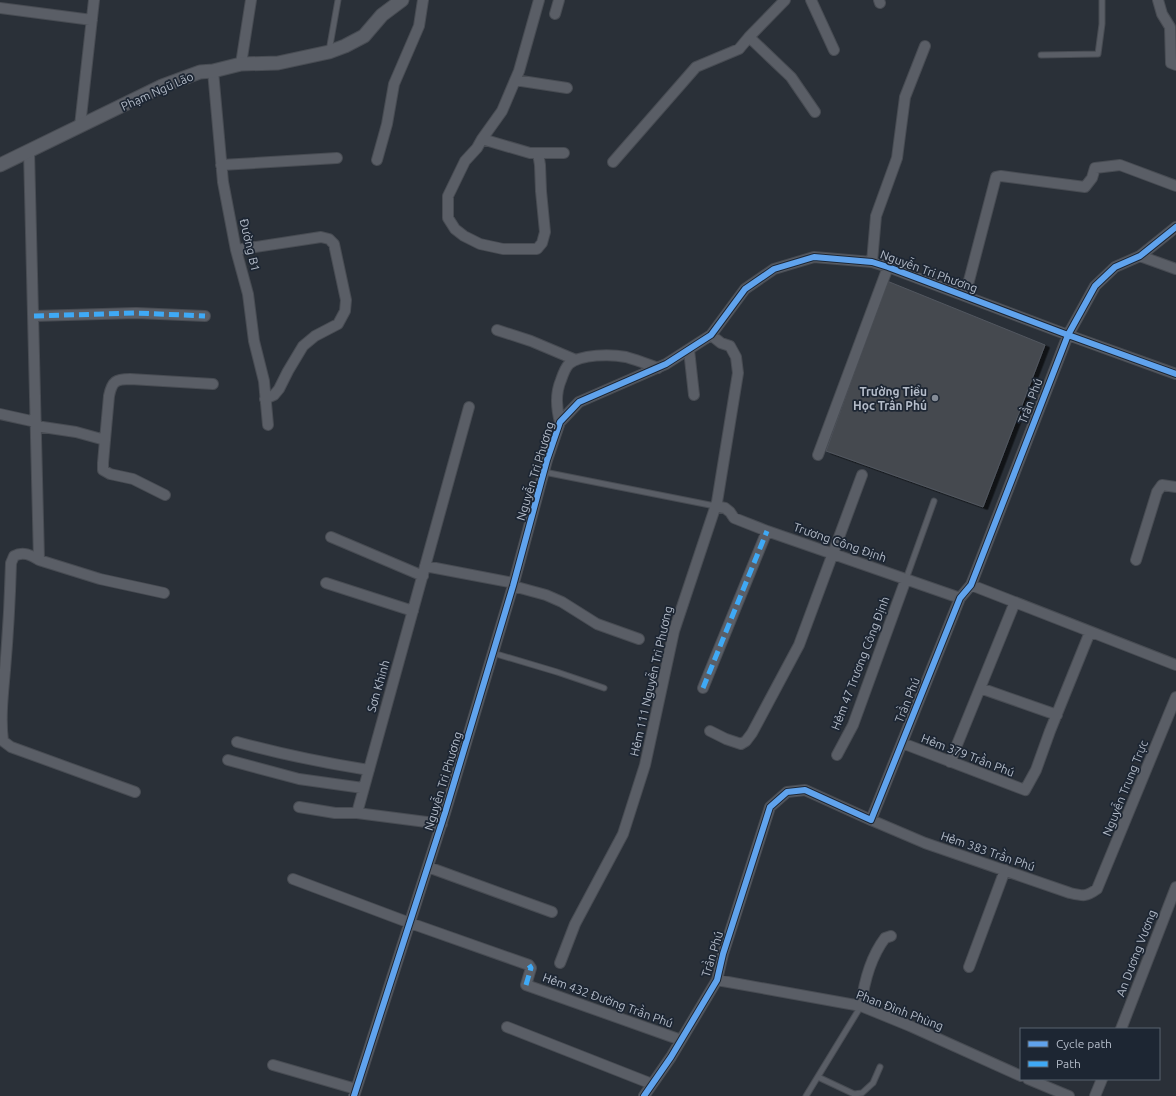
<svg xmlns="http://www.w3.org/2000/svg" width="1176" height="1096" font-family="Ubuntu,sans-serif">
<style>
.building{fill:#444950;stroke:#52575f;filter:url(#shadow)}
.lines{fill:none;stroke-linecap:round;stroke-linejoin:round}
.service-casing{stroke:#484c53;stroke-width:7}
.minor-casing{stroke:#484c53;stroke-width:12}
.tertiary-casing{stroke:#484c53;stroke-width:15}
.service{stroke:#5a5e66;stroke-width:5}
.minor{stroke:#5a5e66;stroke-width:10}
.tertiary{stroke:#5a5e66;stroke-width:13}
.quiet{stroke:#3fa9f5;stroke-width:5;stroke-dasharray:10 5;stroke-linecap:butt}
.cycleway-casing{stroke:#1d2633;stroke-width:8}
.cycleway{stroke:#60a3ed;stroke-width:6}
.poi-dot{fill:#848b96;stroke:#1d2633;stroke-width:1.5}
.labels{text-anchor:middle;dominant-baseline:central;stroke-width:3.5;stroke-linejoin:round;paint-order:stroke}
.street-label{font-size:12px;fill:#b4bcc9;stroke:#1d2633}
.poi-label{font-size:12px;font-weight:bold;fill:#b4bcc9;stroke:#1d2633;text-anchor:end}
</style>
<defs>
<filter id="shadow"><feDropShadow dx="4.5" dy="2.5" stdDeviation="0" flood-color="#0009"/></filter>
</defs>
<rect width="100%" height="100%" fill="#2a3038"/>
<path class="building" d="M887,281l158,64 -62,162 -157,-56z"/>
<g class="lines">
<defs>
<path id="service" d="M329,51l9,-51
M1041,55l57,-1 4,-30v-24
M544,472l171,34
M906,579l28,-78
M493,653l64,19 47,16
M818,1077l36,17 8,-1 11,-10 7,-16
M806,1096l55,-90"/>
<path id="minor" d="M811,0l23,50
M879,0l1,3
M1158,0l4,14 8,13 1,36 5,2
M0,8l92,12
M555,14l4,-14
M749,37l42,40 24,35
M241,64l10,-64
M213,71l10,111 13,68 12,44 6,47 10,40 4,44
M515,80l52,8
M80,126l14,-126
M482,139l48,14h8l2,12 1,26 4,41 -3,11 -5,6h-34l-23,-5 -16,-8 -9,-7 -7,-11v-22l17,-35 12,-13 5,-9 20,-28 17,-40 20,-71
M29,151l10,409
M538,153h26
M377,160l10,-36 7,-40 25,-58 4,-26
M613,162l83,-95 43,-18 10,-12 36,-37
M221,165l116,-7
M236,250l85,-13 8,2 5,5 12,56 -1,11 -7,13 -23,12 -12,10 -15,25 -9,18 -5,6 -9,4
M1140,256l36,13
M872,262l4,-46 21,-58 8,-61 20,-51
M965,296l31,-119 5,-1 84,11 7,-9 3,-10 25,-3 56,21
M34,316l102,-3 69,3
M497,330l34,11 45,19
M689,350l5,45
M0,414l36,8
M560,422c-4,-15 -5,-28 1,-42 2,-6 4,-12 8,-16 12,-10 42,-10 57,-7 11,3 21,7 32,11
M36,426l40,6 29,8 -2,23v7l7,4 23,5 32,16
M105,440l4,-44c3,-15 7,-17 21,-17l83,5
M818,455l70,-188
M715,506l10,2 5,4 4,6 33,13 193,67
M331,537l92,39
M1136,560l21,-68 5,-7 14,2
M425,566l89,17
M326,583l87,28
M971,585l205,80
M513,586l33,9 16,7 35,22 42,15
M703,688l64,-157
M980,688l77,27
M710,731l16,8 15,5 5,-3 6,-8 47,-88 63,-170
M237,742c44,12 87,21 132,28
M902,743l123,47 11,-20 14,-39 40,-99
M837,755l16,-30 53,-146
M228,760l71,19 64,9
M950,762l65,-160
M135,792l-124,-45 -8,-6c-3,-23 0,-48 2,-71 3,-35 5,-71 6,-107l3,-7c9,-5 17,-1 25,4l61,19 64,14
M299,807l36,6h22l85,11
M357,813l112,-406
M871,820l54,23 145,50c13,3 16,4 27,-4l79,-192
M428,867l124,45
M293,879l117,44 119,42 2,3 -5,17 155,55
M560,963l15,-39 48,-90 22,-69 29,-134 43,-129 21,-129 -2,-16 -6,-11 -9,-3 -10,-8
M969,967l36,-97
M717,980l144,26 49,20 111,50
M861,1006c3,-24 9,-48 24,-68l6,-2
M507,1027l145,57
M1121,1029l55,-142
M273,1065l83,24
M1028,1079l41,17
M354,1096l91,-283 68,-227 34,-126 13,-38 19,-20 87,-38 45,-29 34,-46 29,-20 40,-12 58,5 16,5 180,68 108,39
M644,1096l27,-39 46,-77 6,-26 47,-147 17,-15 18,-2 66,30 89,-222 11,-13 97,-250 27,-49 20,-19 25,-11 36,-29
M1095,1096l7,-17"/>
<path id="tertiary" d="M0,165l162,-79 38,-14 13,-1 28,-7 37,-1 51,-11 16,-6 19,-10 18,-21 20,-15"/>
</defs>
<use href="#service" class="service-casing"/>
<use href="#minor" class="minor-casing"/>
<use href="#tertiary" class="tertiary-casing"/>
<use href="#service" class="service"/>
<use href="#minor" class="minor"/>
<use href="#tertiary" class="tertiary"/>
<path class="quiet" d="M34,316l102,-3 69,3
M703,688l64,-157
M526,985l5,-17 -2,-3"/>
<defs>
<path id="cycleway" d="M354,1096l91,-283 68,-227 34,-126 13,-38 19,-20 87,-38 45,-29 34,-46 29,-20 40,-12 58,5 16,5 180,68 108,39
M644,1096l27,-39 46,-77 6,-26 47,-147 17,-15 18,-2 66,30 89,-222 11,-13 97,-250 27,-49 20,-19 25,-11 36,-29"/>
</defs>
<use href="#cycleway" class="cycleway-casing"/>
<use href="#cycleway" class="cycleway"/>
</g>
<circle class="poi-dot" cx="935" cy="398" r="4"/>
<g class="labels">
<g class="street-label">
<text transform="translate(157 91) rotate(-24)">Phạm Ngũ Lão</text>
<text transform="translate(250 245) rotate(77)">Đường B1</text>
<text transform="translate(929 271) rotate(20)">Nguyễn Tri Phương</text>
<text transform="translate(1030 401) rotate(-69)">Trần Phú</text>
<text transform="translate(535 471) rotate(-73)">Nguyễn Tri Phương</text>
<text transform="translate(840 542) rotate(19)">Trương Công Định</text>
<text transform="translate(860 663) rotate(-69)">Hẻm 47 Trương Công Định</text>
<text transform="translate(651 681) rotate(-77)">Hẻm 111 Nguyễn Tri Phương</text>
<text transform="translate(378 686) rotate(-74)">Sơn Khinh</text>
<text transform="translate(907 700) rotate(-68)">Trần Phú</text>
<text transform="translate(968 755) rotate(21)">Hẻm 379 Trần Phú</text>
<text transform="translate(443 781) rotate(-73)">Nguyễn Tri Phương</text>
<text transform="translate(1125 788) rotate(-68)">Nguyễn Trung Trực</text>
<text transform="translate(988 851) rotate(19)">Hẻm 383 Trần Phú</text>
<text transform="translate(1136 953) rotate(-69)">An Dương Vương</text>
<text transform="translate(712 954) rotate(-73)">Trần Phú</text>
<text transform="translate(608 1000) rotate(20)">Hẻm 432 Đường Trần Phú</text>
<text transform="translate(900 1010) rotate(21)">Phan Đình Phùng</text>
</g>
<g class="poi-label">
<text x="927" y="391">Trường Tiểu<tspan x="927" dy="14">Học Trần Phú</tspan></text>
</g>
</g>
<rect x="1020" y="1028" width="140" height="52" fill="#1d2633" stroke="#59626f"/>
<rect x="1028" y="1041" width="20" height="6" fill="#60a3ed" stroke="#59626f"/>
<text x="1056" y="1048" font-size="12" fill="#b4bcc9">Cycle path</text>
<rect x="1028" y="1061" width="20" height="6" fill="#3fa9f5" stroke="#59626f"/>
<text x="1056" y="1068" font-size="12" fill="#b4bcc9">Path</text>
</svg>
